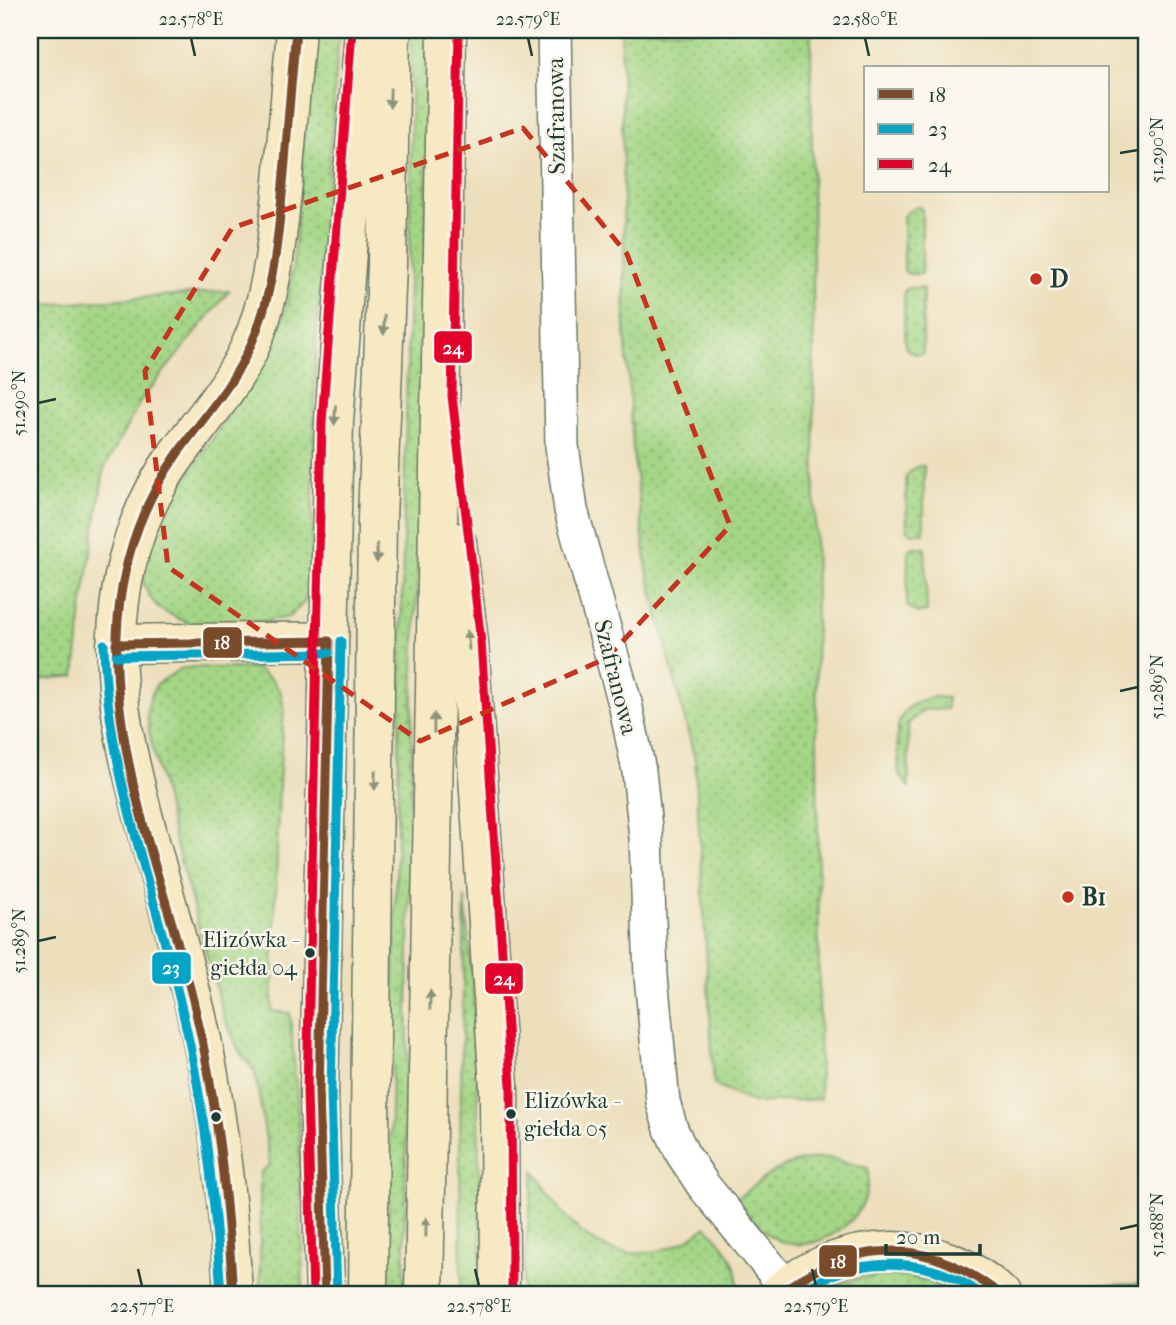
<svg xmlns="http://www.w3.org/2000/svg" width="1176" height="1325" font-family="'IM FELL French Canon',serif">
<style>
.grass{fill:url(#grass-dots);stroke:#628a5d;stroke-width:2}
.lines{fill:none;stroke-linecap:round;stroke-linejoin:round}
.street-casing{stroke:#677664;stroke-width:36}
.secondary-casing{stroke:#677664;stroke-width:41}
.street{stroke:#fff;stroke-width:33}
.secondary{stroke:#f7e9c3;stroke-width:38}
.bus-1-casing{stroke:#fbf7ec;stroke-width:14}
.bus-2-casing{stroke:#fbf7ec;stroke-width:14}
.bus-3-casing{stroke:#fbf7ec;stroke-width:14}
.bus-1{stroke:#7a4b2a;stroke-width:9}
.bus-2{stroke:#02a4c6;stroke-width:9}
.bus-3{stroke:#e4002b;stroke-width:9}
.oneway{fill:#8b937c}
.marked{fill:none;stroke:#c8321e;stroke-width:5;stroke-dasharray:14 9;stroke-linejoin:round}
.ticks{fill:none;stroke:#1f3d34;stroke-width:2.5}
.poi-dot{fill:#c8321e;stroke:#fbf7ec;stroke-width:2.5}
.bus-dot{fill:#1f3d34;stroke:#fbf7ec;stroke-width:2.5}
.labels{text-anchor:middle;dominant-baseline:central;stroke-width:5;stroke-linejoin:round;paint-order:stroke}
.bus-label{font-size:22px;fill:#1f3d34;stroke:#fbf7ec;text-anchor:end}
.street-label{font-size:24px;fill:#1f3d34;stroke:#fbf7ec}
.poi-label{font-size:24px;font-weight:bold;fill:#1f3d34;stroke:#fbf7ec;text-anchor:start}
.line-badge{stroke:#fbf7ec;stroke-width:2.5}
.badge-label{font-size:19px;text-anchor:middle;font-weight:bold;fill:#fff}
.neatline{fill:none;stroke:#1f3d34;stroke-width:2.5}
.ticks-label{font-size:18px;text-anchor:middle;fill:#1f3d34}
</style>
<defs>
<pattern id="grass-dots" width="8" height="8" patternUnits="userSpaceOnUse" patternTransform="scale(1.75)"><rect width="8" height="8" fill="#a4d686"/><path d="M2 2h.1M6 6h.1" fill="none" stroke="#85af6e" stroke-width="1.8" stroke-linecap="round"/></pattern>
</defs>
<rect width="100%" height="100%" fill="#fbf7ec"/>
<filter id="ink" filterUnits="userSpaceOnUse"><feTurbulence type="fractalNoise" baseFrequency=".0143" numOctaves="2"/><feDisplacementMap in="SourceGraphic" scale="14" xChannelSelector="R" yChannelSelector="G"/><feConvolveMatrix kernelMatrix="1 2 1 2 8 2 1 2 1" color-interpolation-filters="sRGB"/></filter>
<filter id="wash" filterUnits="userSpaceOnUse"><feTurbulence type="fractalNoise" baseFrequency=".00686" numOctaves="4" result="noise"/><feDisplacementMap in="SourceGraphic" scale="28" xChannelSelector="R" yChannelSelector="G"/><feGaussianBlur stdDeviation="1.57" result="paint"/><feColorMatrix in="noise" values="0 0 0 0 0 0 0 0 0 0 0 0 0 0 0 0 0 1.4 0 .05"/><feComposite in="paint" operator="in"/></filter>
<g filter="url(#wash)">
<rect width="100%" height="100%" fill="#eddfbc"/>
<path class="grass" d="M313,30h26l-23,315 -4,198 2,41 -10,19 -15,14 -55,9h-29l-18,-3 -29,-15 -8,-11 -7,-15 4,-27 10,-34 110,-164 18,-44 8,-47z
M411,30h17l-3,337 -13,358 -8,570h-17l24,-1109z
M621,30h190l9,1069 -67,4 -39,-18 -19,-325 -48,-190 -14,-120 -8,-122z
M918,207l4,2v65h-14l-4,-4 -1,-54 9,-8z
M908,288h15v66h-8l-10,-6 -1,-56z
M229,291l-88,109 -37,69 -22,141 -7,66 -45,5v-375z
M924,466v67h-14l-3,-4 -1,-53 10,-9z
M912,547l13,1 2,64 -9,1 -11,-7 1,-55z
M194,667l63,2 16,12 8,12 3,16 -5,76 -7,226 18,2 9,110 4,172h-43v-122l10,-9 -15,-92 -15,-19 -16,-35 -50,-180 -25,-107 -2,-19 3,-14 6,-13 24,-16z
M934,697l13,1v11l-24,1 -15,14 1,63 -10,-12c-1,-38 -12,-69 35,-78z
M465,896l11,130 6,269h-21l-1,-158z
M829,1158l39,10c1,13 0,25 -6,37 -14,28 -58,51 -88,33 -15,-9 -27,-25 -39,-38 34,-26 48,-41 94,-42z
M534,1171c15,22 30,48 51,64 37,30 88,20 121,-9 19,19 37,40 30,69h-215z
M891,1274c24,4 48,7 69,21h-143c23,-14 46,-18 74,-21z
M1146,1284v11h-64l-8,-9z"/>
</g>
<g filter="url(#ink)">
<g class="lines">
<defs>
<path id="street" d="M554,30l8,416 9,64 54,193 14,68 7,66 5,139 12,126 8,27 11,24 21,32 83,102"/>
<path id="secondary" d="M457,542l12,101 30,444 1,208
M116,644l213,-3
M233,1295c-5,-99 -16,-198 -40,-295 -14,-55 -30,-110 -45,-166 -19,-71 -37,-140 -30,-215 5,-60 24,-117 60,-166 25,-33 53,-66 71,-104 24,-52 28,-110 34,-167 4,-51 9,-102 13,-152
M325,1295l-6,-203 15,-670 30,-392
M368,1295l9,-776 10,-256 4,-233
M424,1295l23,-1265
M777,1295c63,-57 162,-60 224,0"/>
</defs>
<use href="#street" class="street-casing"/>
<use href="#secondary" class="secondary-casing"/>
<use href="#street" class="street"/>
<use href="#secondary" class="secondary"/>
<defs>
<path id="bus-1" d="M116,644l213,-3
M233,1295c-6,-99 -16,-198 -40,-295 -30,-122 -86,-253 -75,-381 5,-60 25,-117 60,-166 24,-34 53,-65 71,-104 27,-57 30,-124 36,-187 3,-44 7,-88 11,-132
M325,1295l-6,-203 10,-451
M777,1295c77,-57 148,-60 224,0"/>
<path id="bus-2" d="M104,644c2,122 48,240 76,357 24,97 35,195 41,294
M116,656l213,-3
M337,1295l-6,-203 10,-451
M797,1295c54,-40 131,-42 185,0"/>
<path id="bus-3" d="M459,30l-7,366 29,246 30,444 1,209
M313,1295l-6,-203 15,-670 30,-392"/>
</defs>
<use href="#bus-1" class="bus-1-casing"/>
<use href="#bus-2" class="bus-2-casing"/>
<use href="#bus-3" class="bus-3-casing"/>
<use href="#bus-1" class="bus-1"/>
<use href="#bus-2" class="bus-2"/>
<use href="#bus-3" class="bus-3"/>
</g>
<defs><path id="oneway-solid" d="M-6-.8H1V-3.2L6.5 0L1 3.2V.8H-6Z" transform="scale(1.75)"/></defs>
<g class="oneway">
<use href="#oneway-solid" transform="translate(390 98) rotate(91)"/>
<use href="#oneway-solid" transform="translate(384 325) rotate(92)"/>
<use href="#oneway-solid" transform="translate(335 415) rotate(93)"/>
<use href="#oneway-solid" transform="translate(377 553) rotate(91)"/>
<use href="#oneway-solid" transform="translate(468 640) rotate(-96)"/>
<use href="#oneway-solid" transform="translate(434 723) rotate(-89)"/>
<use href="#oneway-solid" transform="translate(375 780) rotate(91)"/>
<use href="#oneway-solid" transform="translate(430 1000) rotate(-89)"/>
<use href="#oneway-solid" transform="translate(426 1227) rotate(-89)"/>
</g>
</g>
<path class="marked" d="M523,128l104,126 103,272 -123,132 -187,83 -252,-174 -23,-196 87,-143z"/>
<path class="ticks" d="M191,38l4,18M528,38l4,18M865,38l4,18M1120,153l18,-3M38,403l18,-4M1120,691l18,-4M38,941l18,-4M1120,1229l18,-4M138,1269l4,17M475,1269l4,17M812,1269l4,17"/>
<g class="poi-dot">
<circle cx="1036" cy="279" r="7"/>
<circle cx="1068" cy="897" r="7"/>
</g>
<g class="bus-dot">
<circle cx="310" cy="953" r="6"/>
<circle cx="511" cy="1114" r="6"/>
<circle cx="216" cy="1117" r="6"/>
</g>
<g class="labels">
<g class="bus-label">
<text x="297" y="940">Elizówka -<tspan x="297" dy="28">giełda 04</tspan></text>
<text x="524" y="1101" text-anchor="start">Elizówka -<tspan x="524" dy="28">giełda 05</tspan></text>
</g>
<g class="street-label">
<text transform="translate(556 116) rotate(-91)">Szafranowa</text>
<text transform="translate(616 677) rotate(76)">Szafranowa</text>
</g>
<g class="poi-label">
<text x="1050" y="279">D</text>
<text x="1082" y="897">B1</text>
</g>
</g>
<g class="line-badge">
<rect x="433" y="330" width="40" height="34" rx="7" fill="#e4002b"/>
<rect x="202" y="626" width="41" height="33" rx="7" fill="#7a4b2a"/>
<rect x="151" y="951" width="41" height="34" rx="7" fill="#02a4c6"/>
<rect x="484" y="962" width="40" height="33" rx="7" fill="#e4002b"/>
<rect x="818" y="1244" width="40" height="34" rx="7" fill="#7a4b2a"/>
</g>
<g class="badge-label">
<text x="453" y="354">24</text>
<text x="222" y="649">18</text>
<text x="171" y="974">23</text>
<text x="504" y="985">24</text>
<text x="838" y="1268">18</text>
</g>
<rect width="1176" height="1325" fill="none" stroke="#fbf7ec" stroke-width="77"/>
<rect x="864" y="66" width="245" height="126" fill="#fbf7ec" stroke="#a3ada2" stroke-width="2"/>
<rect x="878" y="89" width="35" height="10" fill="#7a4b2a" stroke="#a3ada2" stroke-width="2"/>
<text x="928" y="102" font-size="21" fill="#1f3d34">18</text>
<rect x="878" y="124" width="35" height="10" fill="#02a4c6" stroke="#a3ada2" stroke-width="2"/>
<text x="928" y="136" font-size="21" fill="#1f3d34">23</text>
<rect x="878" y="159" width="35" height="10" fill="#e4002b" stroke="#a3ada2" stroke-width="2"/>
<text x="928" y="172" font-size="21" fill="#1f3d34">24</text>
<path d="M886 1244v10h94v-10" fill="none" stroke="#1f3d34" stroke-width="3.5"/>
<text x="896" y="1244" font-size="21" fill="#1f3d34" stroke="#fbf7ec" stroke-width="5" paint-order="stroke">20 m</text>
<rect x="38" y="38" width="1100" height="1248" class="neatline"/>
<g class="ticks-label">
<text x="191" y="25">22.578°E</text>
<text x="528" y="25">22.579°E</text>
<text x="865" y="25">22.580°E</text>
<text transform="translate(1157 150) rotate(-90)" y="6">51.290°N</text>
<text transform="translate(19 403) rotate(-90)" y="6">51.290°N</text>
<text transform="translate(1157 687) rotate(-90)" y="6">51.289°N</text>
<text transform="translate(19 941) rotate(-90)" y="6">51.289°N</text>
<text transform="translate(1157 1225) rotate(-90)" y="6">51.288°N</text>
<text x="142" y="1312">22.577°E</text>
<text x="479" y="1312">22.578°E</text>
<text x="816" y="1312">22.579°E</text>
</g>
</svg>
